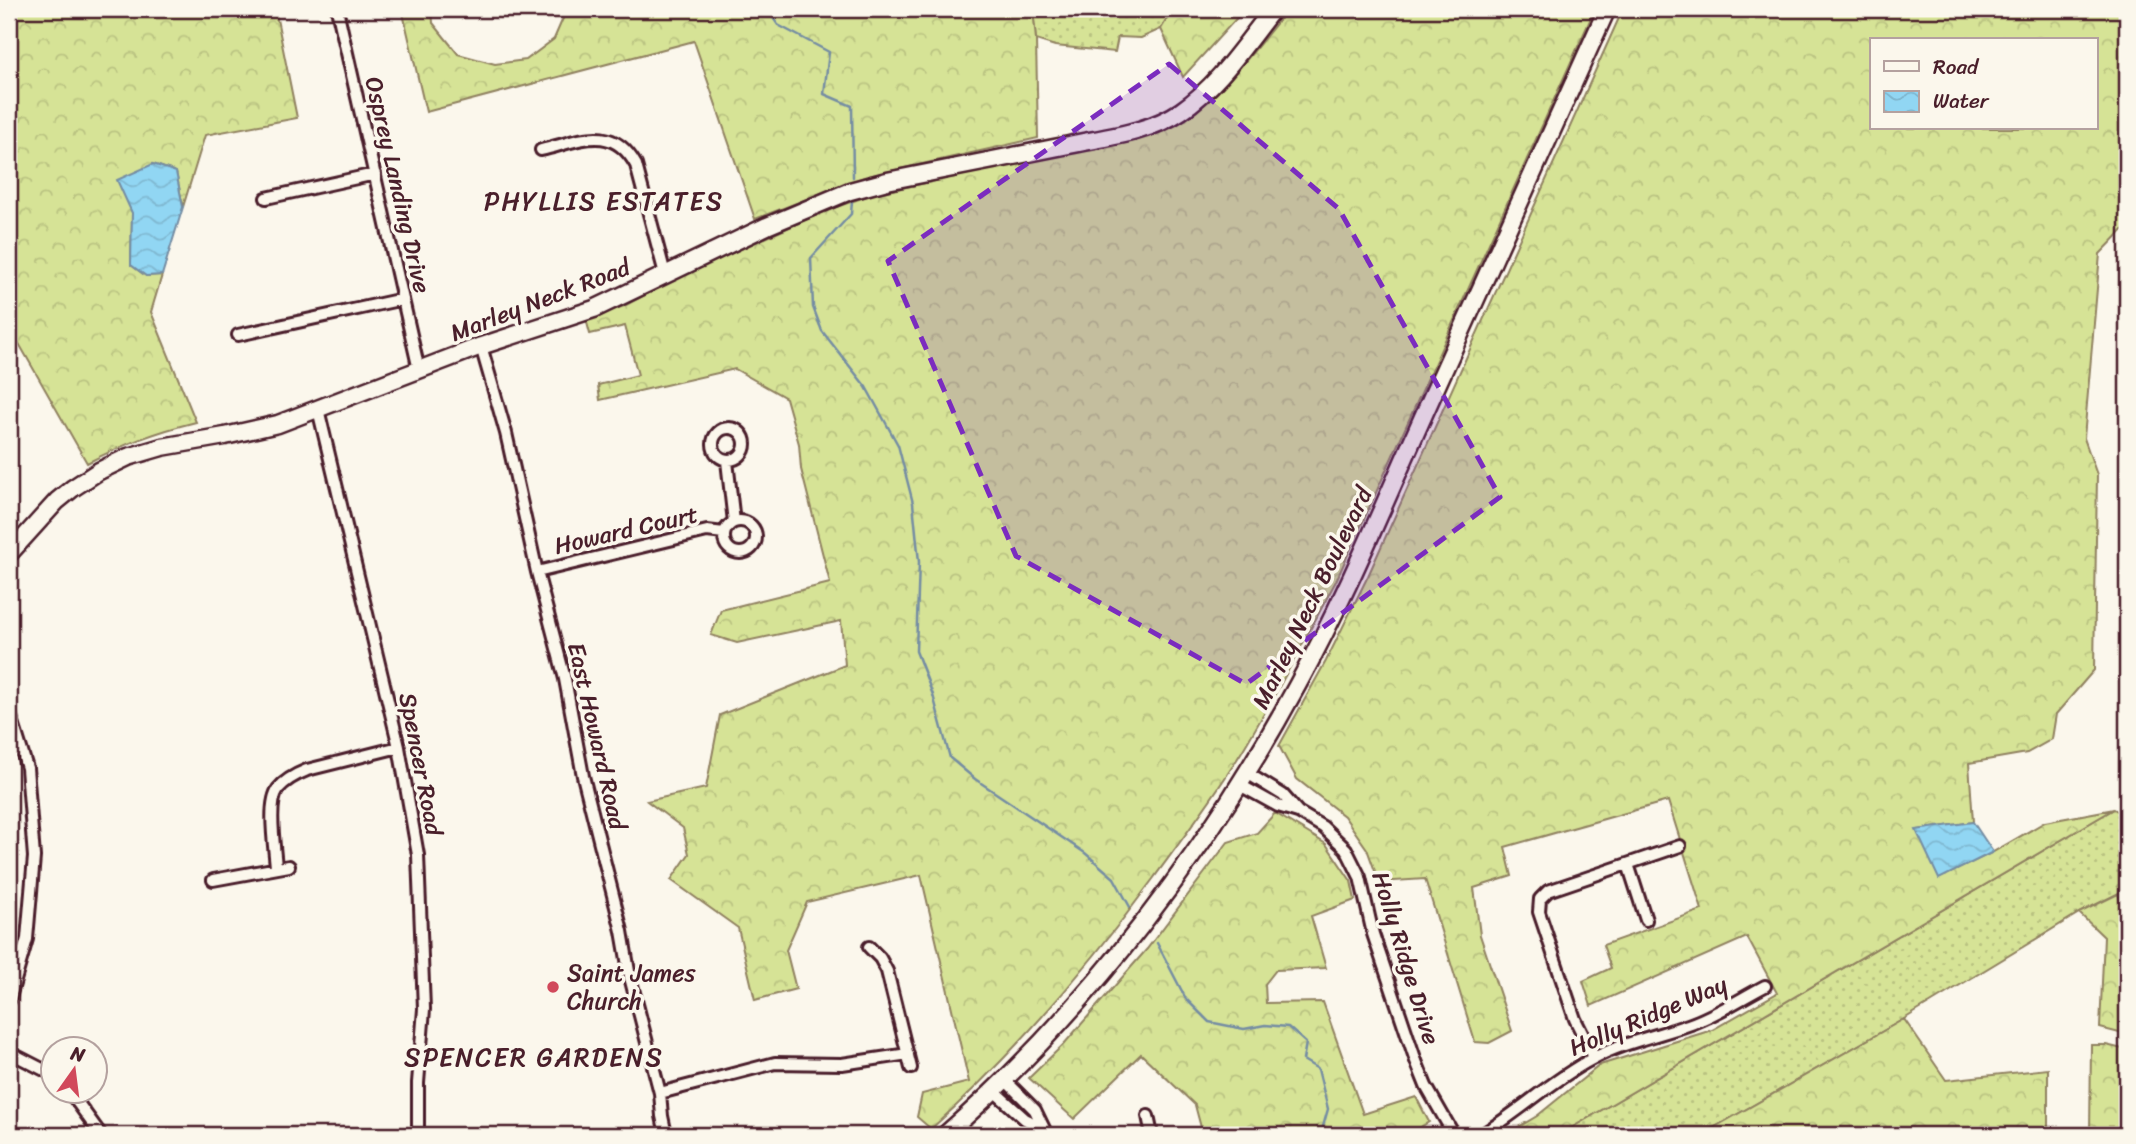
<svg xmlns="http://www.w3.org/2000/svg" width="2136" height="1144" font-family="Sriracha,sans-serif">
<style>
.grass{fill:url(#grass-dots);stroke:#908160;stroke-width:2}
.forest{fill:url(#forest-crowns);stroke:#908160;stroke-width:2;fill-rule:evenodd}
.water{fill:url(#water-waves);stroke:#758da3;stroke-width:2}
.lines{fill:none;stroke-linecap:round;stroke-linejoin:round}
.stream{stroke:#758da3;stroke-width:2.5}
.street-casing{stroke:#4a1f2b;stroke-width:16}
.secondary-casing{stroke:#4a1f2b;stroke-width:21}
.street{stroke:#fbf7ec;stroke-width:10}
.secondary{stroke:#fbf7ec;stroke-width:16}
.marked{fill:#7b2cbf;fill-opacity:0.2;stroke:#7b2cbf;stroke-width:5;stroke-dasharray:14 9;stroke-linejoin:round}
.poi-dot{fill:#d1495b;stroke:#fbf7ec;stroke-width:2.5}
.labels{text-anchor:middle;dominant-baseline:central;stroke-width:7;stroke-linejoin:round;paint-order:stroke}
.street-label{font-size:24px;fill:#4a1f2b;stroke:#fbf7ec}
.poi-label{font-size:24px;fill:#4a1f2b;stroke:#fbf7ec;text-anchor:start}
.neighbourhood-label{font-size:26px;letter-spacing:2px;fill:#4a1f2b;stroke:#fbf7ec}
</style>
<defs>
<pattern id="grass-dots" width="8" height="8" patternUnits="userSpaceOnUse" patternTransform="scale(1.75)"><rect width="8" height="8" fill="#d6e396"/><path d="M2 2h.1M6 6h.1" fill="none" stroke="#b9c281" stroke-width="1.8" stroke-linecap="round"/></pattern>
<pattern id="forest-crowns" width="20" height="18" patternUnits="userSpaceOnUse" patternTransform="scale(1.75)"><rect width="20" height="18" fill="#d6e396"/><path d="M2 6a3 3 0 1 1 6 0M12 15a3 3 0 1 1 6 0" fill="none" stroke="#b9c281"/></pattern>
<pattern id="water-waves" width="16" height="10" patternUnits="userSpaceOnUse" patternTransform="scale(1.75)"><rect width="16" height="10" fill="#91d6f3"/><path d="M0 5q4-4 8 0t8 0" fill="none" stroke="#7fb7d0"/></pattern>
</defs>
<rect width="100%" height="100%" fill="#fbf7ec"/>
<filter id="ink" filterUnits="userSpaceOnUse"><feTurbulence type="fractalNoise" baseFrequency=".0143" numOctaves="2"/><feDisplacementMap in="SourceGraphic" scale="14" xChannelSelector="R" yChannelSelector="G"/><feConvolveMatrix kernelMatrix="1 2 1 2 8 2 1 2 1" color-interpolation-filters="sRGB"/></filter>
<g filter="url(#ink)">
<path class="grass" d="M1033,9h140l-12,20 -20,9 -23,-1 -3,15 -60,-6 -19,-6z
M2114,809l13,8v72l-48,24 -175,106 -203,116h-142z"/>
<path class="forest" d="M9,9h266l22,109 -92,17 -22,72 -7,-35 -23,-8 -21,49 -1,52 15,11 16,-1 -11,37 45,110c-41,10 -72,22 -109,41l-78,-137z
M402,9h30l1,14 25,31 37,10 31,-4 28,-21 13,-30h466l3,31 2,98 -174,39 -109,42 -61,-178 -268,71z
M1173,9h72l-62,68 -22,-48z
M1288,9h307l-259,572c-31,58 -61,116 -95,172 -27,44 -58,85 -88,126 -66,90 -139,175 -222,250l-14,-12 5,-23 47,-12 -48,-207 -114,27 -21,48 10,39 -41,11 -17,-72 -67,-48 18,-26 -6,-26 -36,-27 59,-13 14,-73 125,-50 -4,-44 -104,22 -26,-8 10,-25 109,-27 -29,-114 -2,-25 -13,-46 -51,-29 -135,31 -2,-15 40,-10 -13,-49 -35,8 -4,-15 38,-13 57,-30 144,-65 48,-17 254,-53c12,-3 26,-5 37,-10 53,-26 87,-78 124,-122z
M1623,9h504v134l-7,6 -1,28 8,6v43l-27,28 -16,184 13,37 -3,195 -38,44 -4,25 -25,14 -58,10 4,59 -56,8 23,48 53,-26 52,-30 69,-13 -555,326h-54l32,-19 63,-51 112,-35 65,-37 -30,-56 -156,69 -8,-25 28,-13 -8,-23 99,-35 -34,-109 -163,46 7,29 -38,12 6,47 32,96 -23,12 -14,-1 -50,-163 -46,3 -12,-33 -23,-33 -47,-37 -18,-33 47,-85 42,-85zM1872,40h224v88h-224z
M1275,813l51,31 25,37 4,19 -44,16 15,52 -50,2 -11,14 1,19 57,-1 40,112 53,-17 13,25 -21,13h-205l-8,-30 -54,-51 -67,65 -45,-41 35,-34 83,-95 81,-107 29,-9z
M2118,894l9,23v118l-27,-7 4,-91 -25,-24z
M1904,1019l42,61 102,-11v66h-347z
M2091,1045h15l21,5v85h-37z"/>
<path class="water" d="M153,164l23,8 7,35 -21,68 -16,1 -15,-11 1,-52 -15,-33z
M1973,822l20,30 -54,27 -23,-49z"/>
<g class="lines">
<path class="stream" d="M767,9l11,16 51,27 -5,42 28,12 1,71
M852,201l-1,13 -40,44 2,49 9,24 44,56 32,58 15,58 6,59 -3,89 17,44 17,63 25,21 110,74 29,25 16,29
M1157,943l29,56 23,23 35,7 21,-4 23,2 18,16 -3,17 15,9 10,40 -6,21v5"/>
<defs>
<path id="street" d="M337,9l82,361
M541,150c39,-9 71,-28 95,15l29,109
M266,198l109,-24
M238,335l165,-36
M481,346l25,87 31,139 28,107 18,97 39,155 8,46 30,116 2,23 4,19
M318,409l81,338 19,108 6,154 -6,74v52
M713 444a16 16 0 1 1 32 0a16 16 0 1 1-32 0Z
M727,461l7,61
M724 537a16 16 0 1 1 32 0a16 16 0 1 1-32 0Z
M537,572l170,-41 17,2
M9,710l18,58 7,89 -7,82 -18,62
M1247,773l36,22 15,17
M1240,785l38,21 20,6 25,15 23,22 14,28 13,57 43,127 10,25 28,49
M1628,864l18,56
M276,868c-1,-19 -9,-64 2,-79 7,-9 19,-15 29,-19l92,-23
M213,880l76,-14
M869,947l11,11 7,13 24,97
M9,1052l43,22
M1594,1057l-19,-38 -36,-107 1,-13 8,-8 132,-45
M1005,1080l30,30 12,25
M994,1091l31,28 17,9
M70,1092l31,43
M660,1093l115,-30 67,1 66,-10
M1148,1116l4,19
M1481,1135c38,-23 71,-55 111,-76 30,-16 64,-23 96,-34 27,-9 52,-26 77,-39"/>
<path id="secondary" d="M9,554l48,-53 16,-13 26,-17 29,-14 34,-10 63,-11 53,-12 203,-78 113,-37 173,-83 83,-35 37,-10c61,-12 122,-24 182,-36 38,-8 80,-12 112,-34 38,-26 64,-67 92,-102
M945,1135c144,-126 262,-283 353,-451 50,-91 89,-188 132,-283 59,-131 118,-261 177,-392"/>
</defs>
<use href="#street" class="street-casing"/>
<use href="#secondary" class="secondary-casing"/>
<use href="#street" class="street"/>
<use href="#secondary" class="secondary"/>
</g>
</g>
<path class="marked" d="M1169,64l170,145 161,288 -254,187 -230,-128 -128,-295z"/>
<circle class="poi-dot" cx="553" cy="987" r="7"/>
<g class="labels">
<g class="street-label">
<text transform="translate(398 185) rotate(77)">Osprey Landing Drive</text>
<text transform="translate(540 300) rotate(-21)">Marley Neck Road</text>
<text transform="translate(626 530) rotate(-13)">Howard Court</text>
<text transform="translate(1312 598) rotate(-64)">Marley Neck Boulevard</text>
<text transform="translate(597 736) rotate(77)">East Howard Road</text>
<text transform="translate(421 764) rotate(79)">Spencer Road</text>
<text transform="translate(1406 958) rotate(73)">Holly Ridge Drive</text>
<text transform="translate(1648 1016) rotate(-23)">Holly Ridge Way</text>
</g>
<g class="poi-label">
<text x="567" y="973">Saint James<tspan x="567" dy="28">Church</tspan></text>
</g>
<g class="neighbourhood-label">
<text x="604" y="201">PHYLLIS ESTATES</text>
<text x="534" y="1057">SPENCER GARDENS</text>
</g>
</g>
<rect width="2136" height="1144" fill="none" stroke="#fbf7ec" stroke-width="35"/>
<rect x="18" y="18" width="2101" height="1109" fill="none" stroke="#4a1f2b" stroke-width="2.5" filter="url(#ink)"/>
<rect x="1870" y="38" width="228" height="91" fill="#fbf7ec" stroke="#b4a19f" stroke-width="2"/>
<rect x="1884" y="61" width="35" height="10" fill="#fbf7ec" stroke="#b4a19f" stroke-width="2"/>
<text x="1933" y="74" font-size="21" fill="#4a1f2b">Road</text>
<rect x="1884" y="91" width="35" height="21" fill="url(#water-waves)" stroke="#b4a19f" stroke-width="2"/>
<text x="1933" y="108" font-size="21" fill="#4a1f2b">Water</text>
<g transform="translate(74 1070) rotate(14)"><circle r="33" fill="#fbf7ec" stroke="#b4a19f" stroke-width="2"/>
<path d="M0-5L12 26L0 18L-12 26Z" fill="#d1495b"/>
<text y="-10" font-size="19" font-weight="bold" text-anchor="middle" fill="#4a1f2b">N</text>
</g>
</svg>
